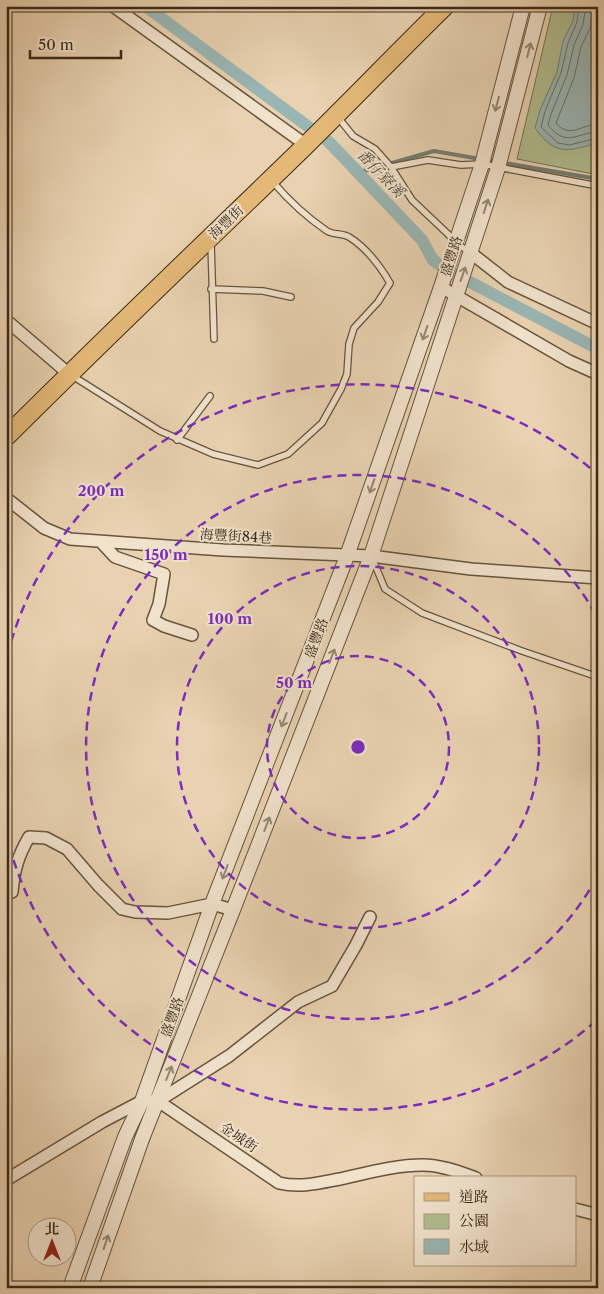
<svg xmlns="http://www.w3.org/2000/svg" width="604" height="1294" font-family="'Libre Caslon Text','Noto Serif TC',serif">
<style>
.green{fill:#b1bd8f;stroke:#767452}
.water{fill:#9ab6b4;stroke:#747e75}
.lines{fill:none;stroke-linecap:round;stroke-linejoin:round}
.shore{stroke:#6b7065;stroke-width:1}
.stream{stroke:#747e75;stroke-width:4}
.canal{stroke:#9ab6b4;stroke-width:12}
.service-casing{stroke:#67543d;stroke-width:8}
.minor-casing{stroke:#67543d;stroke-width:14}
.tertiary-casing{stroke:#67543d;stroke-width:16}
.primary-casing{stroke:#3c2a16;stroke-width:20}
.service{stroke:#f1e2cc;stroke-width:5.5}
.minor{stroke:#f1e2cc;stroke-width:11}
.tertiary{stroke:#f1e2cc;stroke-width:14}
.primary{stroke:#e4b978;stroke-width:18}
.oneway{stroke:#968671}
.ring{fill:none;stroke:#7b2cbf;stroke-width:2.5;stroke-dasharray:9 6}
.labels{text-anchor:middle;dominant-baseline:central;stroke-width:4;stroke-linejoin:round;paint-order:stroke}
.street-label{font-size:14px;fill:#3c2a16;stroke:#f1e2cc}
.water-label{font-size:15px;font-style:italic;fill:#544d3e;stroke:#f1e2cc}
.centre{fill:#7b2cbf;stroke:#f1e2cc;stroke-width:2.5}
.ring-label{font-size:15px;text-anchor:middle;font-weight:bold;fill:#7b2cbf;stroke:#f1e2cc;stroke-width:4;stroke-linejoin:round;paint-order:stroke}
</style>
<rect width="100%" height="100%" fill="#e9d2b1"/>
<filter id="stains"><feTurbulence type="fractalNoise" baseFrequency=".004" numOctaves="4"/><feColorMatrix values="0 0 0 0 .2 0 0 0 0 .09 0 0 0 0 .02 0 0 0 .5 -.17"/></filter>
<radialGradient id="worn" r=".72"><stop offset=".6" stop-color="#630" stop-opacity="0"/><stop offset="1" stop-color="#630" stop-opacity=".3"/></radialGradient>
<path class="green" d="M553,6h45v169l-81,-16z"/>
<path class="water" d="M575,6h23v137c-30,8 -42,14 -63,-15l5,-18 17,-38 6,-31 10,-20z"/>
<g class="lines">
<path class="shore" d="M579,6l-2,16 -9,21 -7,30 -16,38 -4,16 17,16 11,2 29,-7
M586,6l-3,18 -9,21 -7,30 -16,39 -3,11c19,23 27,8 50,7
M593,6l-2,20 -10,21 -7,31 -18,45c13,16 25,2 42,1"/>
<path class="stream" d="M487,160l111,19
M357,173l77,-22 46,8"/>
<path class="canal" d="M145,6l184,136 93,98 11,20 14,10 151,79"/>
<defs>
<path id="service" d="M337,116l16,20 22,13 16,18 21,33 37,35 6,8 15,9
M391,167l37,-7 33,5 21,-1 116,22
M211,243l3,96
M211,289l52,2 28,6
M71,375l89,56 53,23 45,11 30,-11 34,-31 19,-34 6,-15 2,-30 5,-16 24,-26 12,-19c-10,-17 -23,-35 -41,-46 -6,-4 -16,-2 -22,-6 -22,-15 -37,-29 -54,-49
M177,440l33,-44
M373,560l12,29 37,24 100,38 76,26"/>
<path id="minor" d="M113,6l193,139
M471,253l37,29 90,42
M441,287l128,74 29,13
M6,320l63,54
M6,498l38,30 26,11 153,11 148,6 100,13 127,9
M101,542l14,15 49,17 -5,30 -6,16 11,6 28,9
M6,892h6c2,-22 6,-36 17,-55l17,1 21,11 31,36 24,24 13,3 33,1 44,-9 21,6
M158,1101l71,-45 69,-54 34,-16 24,-41 14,-28
M6,1180l96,-58 40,-21h16l121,82c21,5 40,0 61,-4 27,-6 55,-14 83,-14 18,0 36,7 53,13
M575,1209l23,6"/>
<path id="tertiary" d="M70,1288l55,-151 17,-36 70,-197 135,-348 94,-269 41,-123 41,-158
M90,1288l52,-149 91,-229 138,-354 127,-388 42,-162"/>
<path id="primary" d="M6,437c98,-98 198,-193 297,-289 48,-47 94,-95 142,-142"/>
</defs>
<use href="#service" class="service-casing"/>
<use href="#minor" class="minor-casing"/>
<use href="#tertiary" class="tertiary-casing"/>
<use href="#primary" class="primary-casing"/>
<use href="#service" class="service"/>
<use href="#minor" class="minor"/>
<use href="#tertiary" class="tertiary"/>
<use href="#primary" class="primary"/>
</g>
<defs><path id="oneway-shaft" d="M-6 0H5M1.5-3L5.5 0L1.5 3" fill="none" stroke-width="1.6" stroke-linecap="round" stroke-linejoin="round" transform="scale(1.25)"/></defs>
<g class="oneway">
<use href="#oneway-shaft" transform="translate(529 50) rotate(-76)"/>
<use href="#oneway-shaft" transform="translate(497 104) rotate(105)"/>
<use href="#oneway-shaft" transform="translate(486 206) rotate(-72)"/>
<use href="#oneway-shaft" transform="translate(463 274) rotate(-71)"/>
<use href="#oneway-shaft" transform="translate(425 333) rotate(109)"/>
<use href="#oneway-shaft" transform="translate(372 486) rotate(109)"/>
<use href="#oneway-shaft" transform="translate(332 656) rotate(-69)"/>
<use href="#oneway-shaft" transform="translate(284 720) rotate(111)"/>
<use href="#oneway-shaft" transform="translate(267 824) rotate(-69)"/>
<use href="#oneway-shaft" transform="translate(225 872) rotate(111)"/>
<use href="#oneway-shaft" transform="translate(169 1073) rotate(-68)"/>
<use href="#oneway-shaft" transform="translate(106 1242) rotate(-71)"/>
</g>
<g class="ring">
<circle cx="358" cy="747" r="91"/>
<circle cx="358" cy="747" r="181"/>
<path d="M597 877A272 272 0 1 1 597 617"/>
<path d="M596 1021A363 363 0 0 1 7 838M7 656A363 363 0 0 1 596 473"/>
</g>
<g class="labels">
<g class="street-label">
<text transform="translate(226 222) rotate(-44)">海豐街</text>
<text transform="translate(451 256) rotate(-72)">盛豐路</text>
<text transform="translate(236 536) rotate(3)">海豐街84巷</text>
<text transform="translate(316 638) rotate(-69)">盛豐路</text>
<text transform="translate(172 1017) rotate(-70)">盛豐路</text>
<text transform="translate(239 1137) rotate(34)">金城街</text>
</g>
<g class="water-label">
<text transform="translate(381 173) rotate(46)">番仔寮溪</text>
</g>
</g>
<circle cx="358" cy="747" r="8" class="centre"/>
<g class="ring-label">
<text x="101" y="496">200 m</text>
<text x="166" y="560">150 m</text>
<text x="230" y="624">100 m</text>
<text x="294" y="688">50 m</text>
</g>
<rect width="604" height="1294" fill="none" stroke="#e9d2b1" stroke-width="25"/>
<rect x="8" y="8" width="589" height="1279" fill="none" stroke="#3c2a16" stroke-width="2.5"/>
<rect x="12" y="12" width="579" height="1269" fill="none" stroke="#3c2a16"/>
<rect x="414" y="1176" width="162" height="90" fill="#f1e2cc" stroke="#a99883"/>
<rect x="424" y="1193" width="25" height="8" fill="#e4b978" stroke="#a99883"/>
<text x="459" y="1202" font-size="15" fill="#3c2a16">道路</text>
<rect x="424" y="1214" width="25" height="15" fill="#b1bd8f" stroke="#a99883"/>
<text x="459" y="1226" font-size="15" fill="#3c2a16">公園</text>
<rect x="424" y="1239" width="25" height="15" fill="#9ab6b4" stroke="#a99883"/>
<text x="459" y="1252" font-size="15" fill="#3c2a16">水域</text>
<g transform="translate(52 1242)"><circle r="24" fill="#f1e2cc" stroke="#a99883"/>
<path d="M0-4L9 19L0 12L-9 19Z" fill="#8f2418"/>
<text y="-8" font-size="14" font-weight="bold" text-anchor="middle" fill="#3c2a16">北</text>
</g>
<path d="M30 50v8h91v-8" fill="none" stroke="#3c2a16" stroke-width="2.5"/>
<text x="38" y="50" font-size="15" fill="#3c2a16" stroke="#f1e2cc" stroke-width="4" paint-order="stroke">50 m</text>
<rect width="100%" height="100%" filter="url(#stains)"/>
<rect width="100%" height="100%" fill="url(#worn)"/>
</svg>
